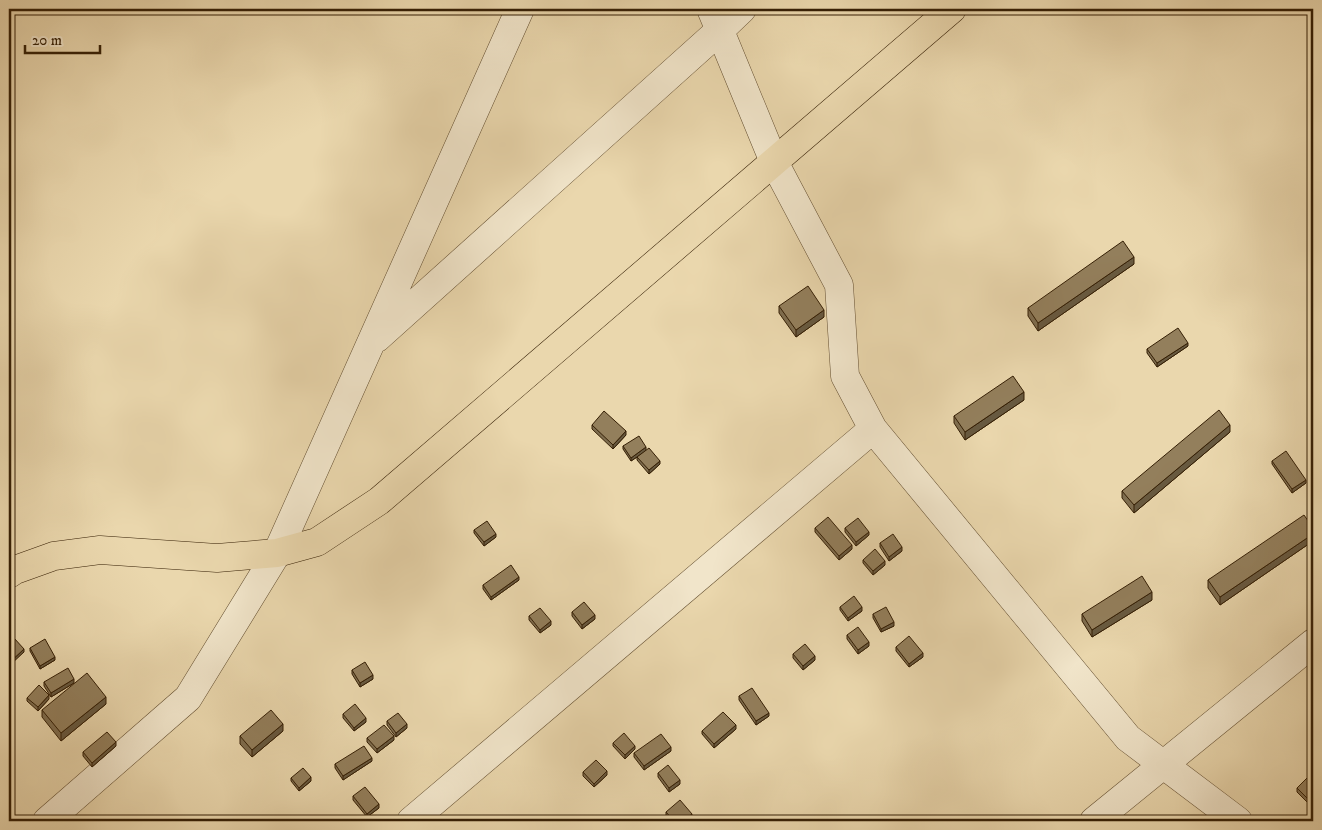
<svg xmlns="http://www.w3.org/2000/svg" width="1322" height="830" font-family="'IM FELL DW Pica',serif">
<style>
.lines{fill:none;stroke-linecap:round;stroke-linejoin:round}
.minor-casing{stroke:#624d2f;stroke-width:29}
.major-casing{stroke:#351f05;stroke-width:29}
.minor{stroke:#f1e5ca;stroke-width:28}
.major{stroke:#ead7ad;stroke-width:28}
.wall{fill:#7e6d4f;stroke:#351f05}
.shaded-wall{fill:#675940;stroke:#351f05}
.building{fill:#937f5c;stroke:#351f05}
</style>
<rect width="100%" height="100%" fill="#ead7ad"/>
<filter id="stains"><feTurbulence type="fractalNoise" baseFrequency=".004" numOctaves="4"/><feColorMatrix values="0 0 0 0 .2 0 0 0 0 .09 0 0 0 0 .02 0 0 0 .5 -.17"/></filter>
<radialGradient id="worn" r=".72"><stop offset=".6" stop-color="#630" stop-opacity="0"/><stop offset="1" stop-color="#630" stop-opacity=".3"/></radialGradient>
<g class="lines">
<defs>
<path id="minor" d="M711,9l63,153 65,123 6,91 28,53 255,309 110,83
M377,338l343,-308 22,-21
M47,821l141,-123 89,-145 243,-544
M411,821l462,-392
M1094,821l219,-178"/>
<path id="major" d="M9,574l6,-4 39,-14 46,-6 117,8 60,-5 40,-11 62,-41 573,-492"/>
</defs>
<use href="#minor" class="minor-casing"/>
<use href="#major" class="major-casing"/>
<use href="#minor" class="minor"/>
<use href="#major" class="major"/>
</g>
<path class="wall" d="M1134,264l-96,67 -10,-15v-8z
M779,306l45,11 -28,20 -17,-24z
M1188,346l-31,21 -10,-14v-4z
M1024,400l-59,40 -11,-17v-7z
M592,425l34,10 -13,14 -21,-20z
M1230,432l-96,81 -12,-15v-7z
M623,446l23,4 14,14 -11,10 -12,-14v-3l-6,4 -8,-12z
M1272,461l34,22 -14,10 -20,-29z
M815,528l37,21 -13,11 -24,-28z
M845,528l24,7 -13,11 -11,-14z
M1313,528v13l-93,64 -12,-17v-8z
M474,530l22,7 -12,9 -10,-13z
M880,543l22,8 -13,10 -9,-14z
M863,560l22,5 -12,10 -10,-12z
M519,580l-28,20 -8,-11v-4z
M1152,600l-60,37 -10,-16v-7z
M840,607l22,4 -14,10 -8,-11z
M572,612l23,7 -13,10 -10,-13z
M873,614l21,12 -13,6 -8,-14z
M529,616l22,9 -11,8 -11,-13z
M847,635l22,11 -11,8 -11,-15z
M896,647l27,10 -14,10 -13,-16z
M30,648l25,12 -15,9 -10,-18z
M793,654l22,6 -12,10 -10,-12z
M352,670l21,9 -13,8 -8,-13z
M44,682l30,1 -23,14 -7,-11z
M739,696l30,20 -13,9 -17,-25z
M27,698l22,1 -11,12 -11,-10z
M106,704l-45,37 -19,-24v-7z
M343,714l23,8 -12,9 -11,-13z
M387,721l20,7 -11,9 -9,-12z
M736,729l-22,19 -12,-14v-3z
M283,731l-31,26 -12,-13v-8z
M367,738l27,2 -17,13 -10,-11z
M613,743l22,6 -10,10 -12,-13z
M116,746l-24,21 -9,-11v-4z
M671,751l-27,19 -10,-13v-4z
M372,761l-29,19 -8,-12v-4z
M583,772l24,3 -13,12 -11,-11z
M1313,772l-4,32 -12,-12v-4z
M658,773l22,11 -11,8 -11,-15z
M291,778l20,3 -12,10 -8,-10z
M353,796l26,12 -12,9 -14,-17z
M666,812l26,6 -4,3h-17l-5,-5z"/>
<path class="shaded-wall" d="M1134,257v7l-96,67v-8z
M824,310v7l-28,20v-7z
M1188,343v3l-31,21v-4z
M1024,392v8l-59,40v-8z
M1230,425v7l-96,81v-8z
M626,431v4l-13,14v-4z
M646,447v4l-15,10v-3z
M660,461v3l-11,10v-4z
M1306,480v3l-14,10v-4z
M869,532v3l-13,11v-4z
M496,534v3l-12,9v-4z
M1313,534v7l-93,64v-8z
M852,545v4l-13,11v-4z
M902,547v4l-13,10v-4z
M885,561v4l-12,10v-4z
M519,577v3l-28,20v-3z
M1152,592v8l-60,37v-7z
M862,607v4l-14,10v-3z
M595,615v4l-13,10v-4z
M551,621v4l-11,8v-3z
M894,622v4l-13,6v-3z
M869,642v4l-11,8v-4z
M24,649v3l-15,14v-3z
M923,653v4l-14,10v-3z
M815,656v4l-12,10v-4z
M55,657v3l-15,9v-3z
M373,675v4l-13,8v-4z
M74,679v4l-23,14v-4z
M49,695v4l-11,12v-4z
M106,697v7l-45,37v-8z
M769,713v3l-13,9v-4z
M366,718v4l-12,9v-3z
M283,724v7l-31,26v-7z
M407,724v4l-11,9v-4z
M736,725v4l-22,19v-4z
M394,736v4l-17,13v-4z
M116,742v4l-24,21v-4z
M635,746v3l-10,10v-4z
M671,747v4l-27,19v-4z
M372,758v3l-29,19v-4z
M607,771v4l-13,12v-3z
M311,777v4l-12,10v-3z
M680,780v4l-11,8v-4z
M1313,796v3l-4,5v-4z
M379,804v4l-12,9v-3z
M692,814v4l-4,3h-5z"/>
<path class="building" d="M1123,241l11,16 -96,66 -10,-15z
M808,286l16,24 -28,20 -17,-24z
M1178,328l10,15 -31,20 -10,-14z
M1013,376l11,16 -59,40 -11,-16z
M1219,410l11,15 -96,80 -12,-14z
M604,411l22,20 -13,14 -21,-20z
M639,436l7,11 -15,11 -8,-12z
M649,448l11,13 -11,9 -12,-13z
M1286,451l20,29 -14,9 -20,-28z
M1304,515l9,13v6l-93,63 -12,-17z
M828,517l24,28 -13,11 -24,-28z
M858,518l11,14 -13,10 -11,-14z
M487,521l9,13 -12,8 -10,-12z
M893,534l9,13 -13,10 -9,-14z
M875,549l10,12 -12,10 -10,-11z
M511,565l8,12 -28,20 -8,-12z
M1142,576l10,16 -60,38 -10,-16z
M854,596l8,11 -14,11 -8,-11z
M584,602l11,13 -13,10 -10,-13z
M886,607l8,15 -13,7 -8,-15z
M540,608l11,13 -11,9 -11,-14z
M858,627l11,15 -11,8 -11,-15z
M909,636l14,17 -14,11 -13,-17z
M14,638l10,11 -15,14v-19z
M45,639l10,18 -15,9 -10,-18z
M805,644l10,12 -12,10 -10,-12z
M365,662l8,13 -13,8 -8,-13z
M68,668l6,11 -23,14 -7,-11z
M87,673l19,24 -45,36 -19,-23z
M39,685l10,10 -11,12 -11,-9z
M752,688l17,25 -13,8 -17,-25z
M355,704l11,14 -12,10 -11,-14z
M271,710l12,14 -31,26 -12,-14z
M723,712l13,13 -22,19 -12,-13z
M398,713l9,11 -11,9 -9,-12z
M384,725l10,11 -17,13 -10,-11z
M107,732l9,10 -24,21 -9,-11z
M624,733l11,13 -10,9 -12,-12z
M661,734l10,13 -27,19 -10,-13z
M364,746l8,12 -29,18 -8,-12z
M596,760l11,11 -13,13 -11,-12z
M668,765l12,15 -11,8 -11,-15z
M303,768l8,9 -12,11 -8,-10z
M1313,772v24l-4,4 -12,-12z
M365,787l14,17 -12,10 -14,-18z
M680,800l12,14 -9,7h-9l-8,-9z
M1313,811v10h-6l-3,-3z"/>
<rect width="1322" height="830" fill="none" stroke="#ead7ad" stroke-width="30"/>
<rect x="10" y="10" width="1302" height="810" fill="none" stroke="#351f05" stroke-width="2.5"/>
<rect x="15" y="15" width="1292" height="800" fill="none" stroke="#351f05"/>
<path d="M25 45v8h75v-8" fill="none" stroke="#351f05" stroke-width="2.5"/>
<text x="32" y="45" font-size="15" fill="#351f05" stroke="#f1e5ca" stroke-width="4" paint-order="stroke">20 m</text>
<rect width="100%" height="100%" filter="url(#stains)"/>
<rect width="100%" height="100%" fill="url(#worn)"/>
</svg>
